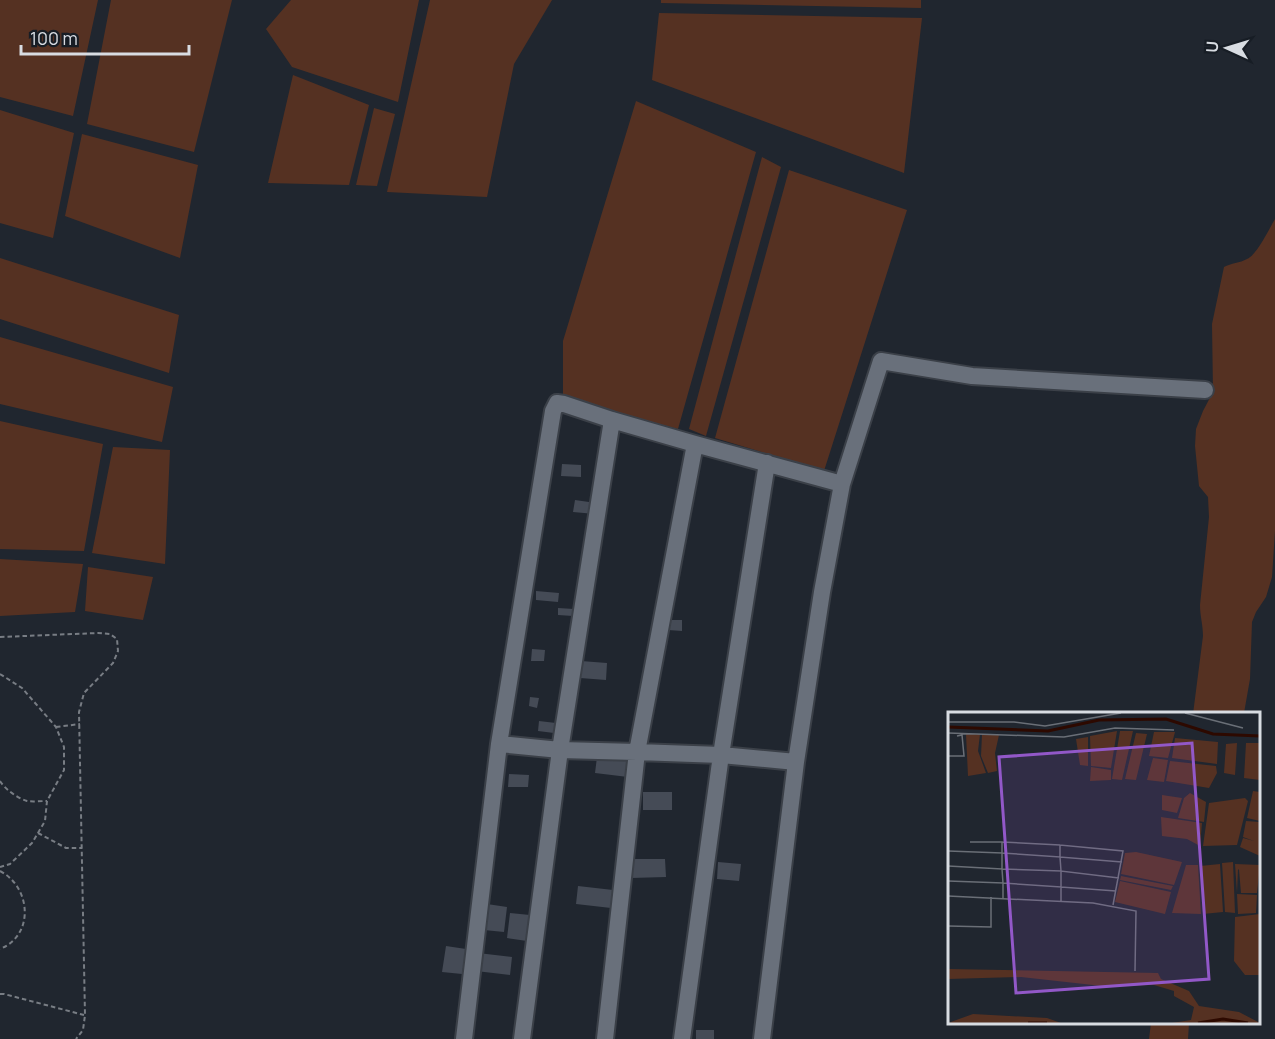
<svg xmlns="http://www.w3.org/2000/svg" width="1275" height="1039" font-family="Manrope,sans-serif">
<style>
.green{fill:#553122}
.building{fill:#454b56}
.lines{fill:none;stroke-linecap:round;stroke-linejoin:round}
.minor-casing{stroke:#3b4048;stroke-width:20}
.path{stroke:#787d84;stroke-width:2;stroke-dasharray:4.5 3;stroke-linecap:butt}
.minor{stroke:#69707b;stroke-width:16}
.inset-river{fill:none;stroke:#2d0900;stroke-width:3}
.inset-road{fill:none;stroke:#6a6f77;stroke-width:1.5}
.view{fill:#9258c8;fill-opacity:0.15;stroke:#9258c8;stroke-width:3}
.inset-edge{fill:none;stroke:#d8dce2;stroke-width:3}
</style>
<rect width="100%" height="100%" fill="#20262f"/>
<path class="green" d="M0,0h98l-25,116 -73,-19z
M111,0h121l-38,152 -107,-28z
M291,0h128l-21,102 -106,-35 -26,-38z
M430,0h122l-38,64 -27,133 -100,-5z
M661,0h260v8l-260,-5z
M659,13l263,5 -18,155 -252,-93z
M293,75l76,30 -20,80 -81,-2z
M636,101l120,51 -78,277 -115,-30v-58z
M374,108l21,6 -18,72 -21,-1z
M0,110l74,23 -21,105 -53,-15z
M82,134l116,31 -18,93 -115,-42z
M762,157l19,10 -75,269 -17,-7z
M789,170l118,40 -83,261 -109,-33z
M1275,219v312l-3,46 -6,20 -10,15 -4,10 -2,57 -6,34 -51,1 10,-78c0,-11 -3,-20 -3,-31l9,-88 -1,-20 -9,-11 -4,-40 1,-17 7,-18 10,-19 -1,-68 12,-57c7,-4 16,-4 23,-8 10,-4 22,-30 28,-40z
M0,258l179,57 -10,58 -169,-54z
M0,337l173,50 -11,55 -162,-38z
M0,421l103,23 -19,107 -84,-2z
M113,447l57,3 -5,114 -73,-11z
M0,559l83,5 -8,48 -75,4z
M88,567l65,10 -10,43 -58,-9z
M1151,1023h38l-1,16h-39z"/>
<path class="building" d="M562,464l19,1v12l-20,-1z
M575,500l21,3 -1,11 -22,-2z
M536,591l23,2 -1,9 -22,-2z
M558,608l16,1 -1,7 -15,-1z
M669,620h13v11l-14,-1z
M532,649l13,1 -1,11h-13z
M581,661l26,2 -1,17 -26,-2z
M530,697l9,1 -2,10 -8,-2z
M539,721l17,2 -2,10 -16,-2z
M597,757l33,4 -2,16 -33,-4z
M509,774l20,1 -1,12h-20z
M643,792h29v18h-29z
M631,859h34l1,18 -35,1z
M718,862l23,2 -2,17 -22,-2z
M578,886l35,4 -2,18 -35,-4z
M487,904l20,3 -3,25 -20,-2z
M510,913l20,2 -3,26 -20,-3z
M446,946l20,3 -4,25 -20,-2z
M478,953l34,4 -2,18 -34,-4z
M696,1030h18v9h-18z"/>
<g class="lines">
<defs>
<path id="minor" d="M767,463l-46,292 75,7
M464,1039l35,-295
M522,1039l38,-289 -61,-6 54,-333 4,-8 7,1 48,16 83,24 147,40
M605,1039l32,-287 -77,-2 52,-330
M682,1039l39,-284 -84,-3 58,-308
M762,1039l34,-277 26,-170 20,-108 39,-123 91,15 233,14"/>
</defs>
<use href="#minor" class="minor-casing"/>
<path class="path" d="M0,637l98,-4 12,1 7,5 1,12 -5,12 -29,30 -5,19 6,303 -2,15 -7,9
M0,674l22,14 34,39 8,20v23l-17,31 -2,20 -7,12 -6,10 -22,21 -10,3
M56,727l24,-3
M0,781c5,8 17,17 27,20 6,1 14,0 20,0
M38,833l28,15h16
M0,871c31,16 35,64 0,78
M0,994h4l80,21"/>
<use href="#minor" class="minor"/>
</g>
<g transform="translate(948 712)">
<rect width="312" height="312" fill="#20262f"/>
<path d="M169,19l-6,37 -20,-2 -1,-30zM172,19h13l-11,49 -10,-1zM206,20h21l-7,26 -19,-2zM188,21l11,1 -11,46 -11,-1zM18,22h14l-2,17 8,22 -18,3zM34,22l17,1 -4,18 2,18 -9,2 -7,-17zM140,25v29l-8,-1 -4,-26zM227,26l43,4 -1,22 -45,-6zM289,31l-2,32 -11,-2 2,-29zM298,31h14v37l-16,-2zM205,46l15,2 -4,22 -17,-2zM222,49l46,5 1,7 -8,15 -43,-7zM143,55l20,3v10l-21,1zM305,79l7,1v29l-13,-3zM242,81l16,9 -2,20 -26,-4 6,-20zM214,83l20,3 -5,15 -15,-3zM297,86l3,3 -11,44 -34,1 6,-43zM213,105l41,6 -2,23 -13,-7 -25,-3zM298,109l14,1v34l-20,-9 3,-9 11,3 -11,-4zM188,140l46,10 -8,23 -53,-11 4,-21zM285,150l2,51 -10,-1 -3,-49zM272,152l3,48 -20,2 -3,-48zM287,152l25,1 -3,28h-16l-2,-23 -1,-1 -1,24zM238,153h12l3,49 -29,-1zM173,164l52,10 -2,4 -51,-10zM172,169l51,11 -6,22 -50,-12zM289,182l20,1 -1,18 -18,1zM312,202v61h-15l-11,-14 1,-44zM0,257l210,4 3,6 28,12 10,15 40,6 21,11h-88l19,-3 3,-13 -20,-11v-5l-20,-6 -52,1 -81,-9 -73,2zM25,302l74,4 14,5h-113z" fill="#553122"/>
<path class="inset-river" d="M0,15l100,4 51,-11 67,-1 47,15 47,2M80,311h19M250,311l25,-4 25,4"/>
<path class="inset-road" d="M237,1l58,15M0,10h66l31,4 76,-13M0,21l116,4 51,-9 59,2M0,44h16l-2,-21 -5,1M54,130l58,3M0,139l54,2v-11h-32M0,154l54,3v-16l58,4v-12l63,6 -10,54M0,169l55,2 -1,-14 59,2 -1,-14 62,5M0,184l145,7 43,8 -1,60M55,186v-15l58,4v-16l58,7M113,189v-14l55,4M0,214l43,1v-30"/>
<path class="view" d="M244,31l17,236 -193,14 -17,-236z"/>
<rect width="312" height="312" class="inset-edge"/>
</g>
<g transform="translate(1227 48) rotate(274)" stroke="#171d25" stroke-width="4.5" paint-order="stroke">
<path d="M0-4.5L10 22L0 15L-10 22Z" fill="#d8dce2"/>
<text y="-9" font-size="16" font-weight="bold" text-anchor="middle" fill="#d8dce2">U</text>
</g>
<path d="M21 45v9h168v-9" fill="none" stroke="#d8dce2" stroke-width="3"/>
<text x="30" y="45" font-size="18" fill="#d8dce2" stroke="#171d25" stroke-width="4.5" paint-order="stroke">100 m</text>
</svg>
